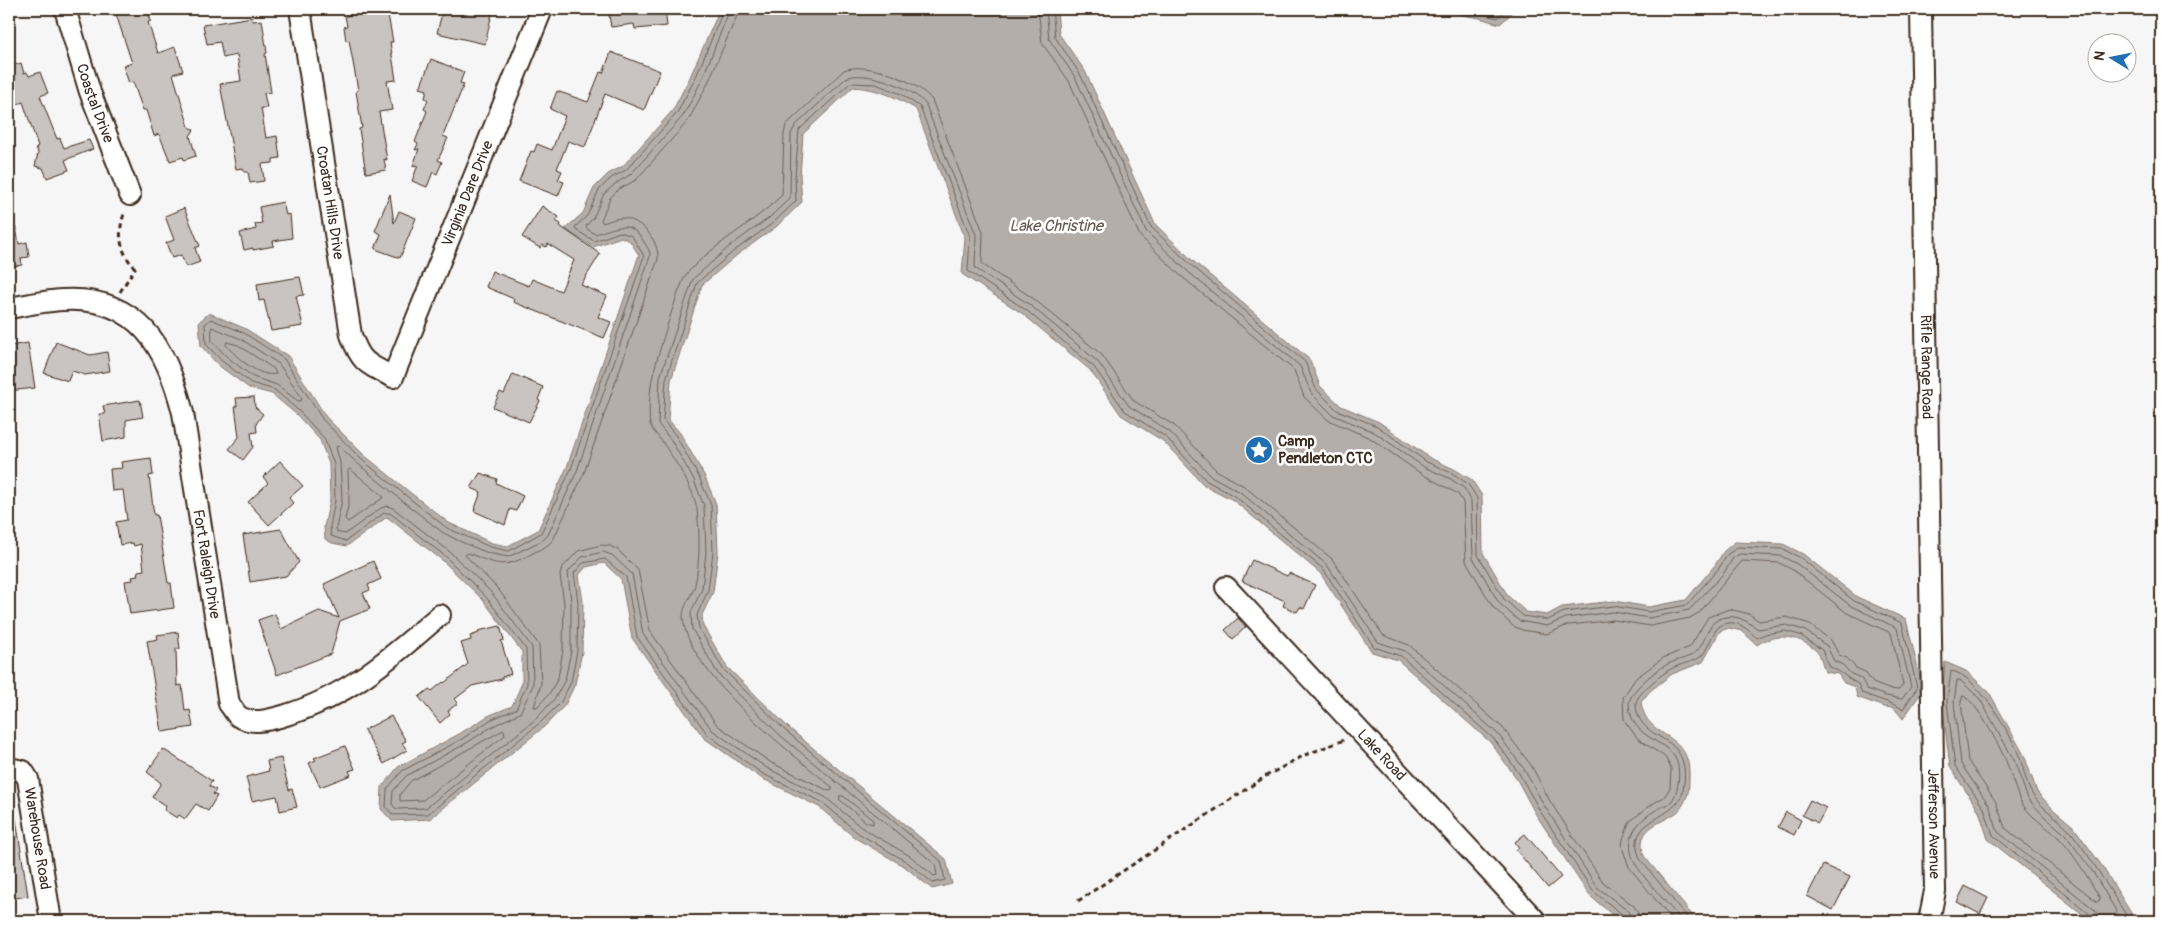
<svg xmlns="http://www.w3.org/2000/svg" width="2170" height="930" font-family="Pangolin,sans-serif">
<style>
.water{fill:#b4aeaa;stroke:#847972}
.lines{fill:none;stroke-linecap:round;stroke-linejoin:round}
.shore{stroke:#6b5f56;stroke-width:1}
.building{fill:#c9c3c1;stroke:#3b2a1e}
.minor-casing{stroke:#3b2a1e;stroke-width:24}
.path{stroke:#3b2a1e;stroke-width:3;stroke-dasharray:5 4;stroke-linecap:butt}
.minor{stroke:#fff;stroke-width:20}
.labels{text-anchor:middle;dominant-baseline:central;stroke-width:5;stroke-linejoin:round;paint-order:stroke}
.street-label{font-size:15px;fill:#3b2a1e;stroke:#fff}
.poi-label{font-size:15px;font-weight:bold;fill:#3b2a1e;stroke:#fff;text-anchor:start}
.water-label{font-size:16px;font-style:italic;fill:#65584f;stroke:#fff}
</style>
<rect width="100%" height="100%" fill="#f7f6f6"/>
<filter id="ink" filterUnits="userSpaceOnUse"><feTurbulence type="fractalNoise" baseFrequency=".02" numOctaves="2"/><feDisplacementMap in="SourceGraphic" scale="10" xChannelSelector="R" yChannelSelector="G"/><feConvolveMatrix kernelMatrix="1 2 1 2 8 2 1 2 1" color-interpolation-filters="sRGB"/></filter>
<g filter="url(#ink)">
<path class="water" d="M720,9h337l2,25 26,37 70,153 38,37 117,99 10,26 21,20 38,16 51,36 24,11 18,11 10,16 1,57 25,43 18,16 21,3 15,-8 52,-6 35,6 37,-7 29,-35 9,-14 11,-9 48,2 20,10 54,43 49,22 17,71 -20,29 -9,-11 -10,-1 -27,-10 -2,-10 -11,-4 -6,-9 -13,-2c-2,-6 -4,-15 -7,-19 -16,-18 -43,-21 -61,-8l-15,-14 -13,-3 -9,3 -17,31 -31,12 -22,17 -9,11c5,40 51,27 48,76 0,4 0,10 -1,15 -1,5 -7,17 -12,20 -18,12 -41,15 -32,43l53,65h-74l-14,-9 -20,-17 -54,-82 -20,-37 -25,-34 -92,-82 -26,-8 -52,-79 -87,-73 -29,-15 -41,-44 -42,-26 -31,-45 -67,-56 -61,-40 3,-36 -49,-129c-22,-13 -37,-20 -63,-22l-50,47 -3,42 2,26 -26,25 -39,28 -35,30 -31,95 -3,39 12,14 24,42 12,29 2,48 -5,40 -11,23 1,11 24,41 62,61 157,131 6,25 -20,5 -28,-23 -49,-28 -36,-31 -58,-29 -57,-40 -72,-100 -11,-59 -17,-16 -18,4 -7,8 4,27 -1,50 -7,32 -10,21 -20,21 -115,93 -38,2 -11,-12 1,-22 16,-20 61,-33 29,-18 24,-10 10,-23v-31l-39,-52 -41,-40 -55,-43 -40,29 -15,-3 -7,-4 -1,-12 6,-27 -1,-36 -9,-24 -23,-25 -25,-21 -23,-6 -31,-23 -17,-19 -2,-24 10,-9 37,16 42,27 38,61 38,38 48,39 37,29 43,20 16,3 30,-16 29,-63 72,-212 -9,-14 -9,-4 -28,10 -28,-18 18,-16 11,-25 14,-14 15,-8 50,-56 17,-33z
M1451,9h60v5l-11,10 -21,-6 -22,-4z
M1945,662l21,9 23,21 35,63 13,37 17,18 19,16 29,40 34,55h-45l-103,-82 -9,-28 -29,-44 -8,-65z"/>
<g class="lines">
<path class="shore" d="M724,9l-29,70 -18,34 -51,57 -15,8 -12,12 -12,26 -12,11 1,3 18,11 26,-9 12,4 12,20 -73,213 -30,64 -32,18 -19,-4 -43,-19 -38,-30 -48,-39 -38,-39 -39,-61 -40,-26 -33,-14 -6,5 1,20 16,17 29,22 24,7 25,22 24,26 10,26 1,36 -5,27 1,9 15,5 38,-28h6l55,43 41,41 40,52 1,35 -11,25 -26,11 -28,19 -60,32 -15,18 -1,18 7,8 35,-1 113,-92 20,-20 10,-20 6,-31 1,-49 -4,-29 9,-10 22,-4 21,18 11,60 71,98 55,39 59,28 36,31 49,29 26,21 12,-3 -4,-19 -155,-130 -63,-62 -24,-41 -2,-13 11,-25 5,-38 -2,-47 -12,-28 -23,-41 -13,-16 3,-41 31,-96 37,-32 39,-28 23,-22 -1,-25 4,-46 51,-47 26,1 25,10 19,13 50,129 -2,35 58,39 68,57 31,44 41,26 41,44 29,16 87,72 51,78 27,9 93,83 25,34 21,38 53,80 30,24 2,6
M730,9l-29,73 -18,34 -52,58 -16,10 -11,10 -11,24 -7,8 1,3 8,5c21,-6 35,-16 49,8 3,5 6,8 6,14l-73,215 -29,64 -5,5 -35,17 -20,-4 -29,-12 -17,-9 -37,-29 -48,-40 -18,-17 -3,1 4,16 2,37 -6,28 1,4 8,2 36,-26 6,-2 6,2 56,43 42,41 41,55 1,38 -13,28 -27,13 -28,18 -59,32 -13,15 -1,13 4,5 30,-1 111,-90 18,-20 10,-18 6,-29v-49l-3,-30 14,-15 21,-5 9,3 20,19 11,60 69,96 55,38 58,29 37,31 48,28 24,20 3,-1 -2,-11 -154,-128 -63,-62 -26,-45 -1,-17 11,-23 4,-37 -2,-46 -10,-26 -23,-40 -13,-16 2,-47 33,-98 37,-33 39,-28 21,-20 1,-64 4,-8 51,-48c19,-9 69,10 80,27l50,130 -1,33 55,37 68,57 31,44 41,26 41,44 29,16 87,73 51,77 27,9 93,83 26,35 21,38 52,80 31,24 4,10
M738,9l-2,9 -29,67 -19,36 -52,59 -17,9 -9,9 -9,22 2,3c6,-2 13,-5 19,-5 19,1 37,22 36,41l-74,214 -30,65c-4,7 -11,10 -19,14 -31,17 -35,14 -67,1l-3,2 33,34 41,56 2,39 -7,23h3l12,-13 9,-16 5,-28 1,-47 -4,-28 2,-7 16,-17 23,-6 9,1 8,4 20,20 12,61 67,94 53,37 59,29 3,-1v-3c-42,-35 -146,-115 -149,-170 0,-12 9,-21 12,-32 5,-24 5,-51 2,-75 -2,-19 -21,-48 -32,-64 -4,-8 -12,-13 -15,-22 -2,-10 0,-38 3,-49 4,-17 26,-93 35,-103 28,-30 65,-48 94,-77l2,-61 2,-9 58,-55c23,-9 74,11 88,30l51,132 -1,32 52,35 68,56 32,46 41,25 41,44 28,16 88,73 51,76 26,10 94,83 28,37 20,38 52,79 31,24 4,7 1,8
M1038,9l4,34 27,38 71,155 40,39 114,95 10,27 24,23 42,18 50,35 38,21 5,8 3,59 27,46 20,19 9,4 25,4 21,-9 11,-1 35,-4 36,6 40,-8 10,-6 42,-51 37,2 14,7 54,43 44,20 12,52 -4,5 -11,-1 -15,-6 -8,-11 -9,-4 -9,-10 -8,-3 -8,-15 -24,-17 -21,-6 -27,4 -10,-7 -20,-5 -21,8 -18,30 -27,11 -27,20 -13,19 1,23 14,19 27,18 6,11 -1,20 -6,9 -10,6 -24,18 -7,18 -1,8 7,20 44,54
M1046,9l3,30 26,38 71,154 39,38 115,97 11,27 22,22 41,17 50,35 25,11 15,10 7,12 2,58 26,45 20,18 28,5 19,-8 47,-6 36,6 40,-8 35,-37 9,-15 7,-4 41,2 16,8 54,42 46,22 14,59 -9,12 -16,-3 -19,-7 -6,-11 -10,-4 -8,-9 -9,-4 -7,-15 -23,-16 -18,-5 -28,4c-9,-6 -19,-14 -31,-12 -21,2 -19,23 -31,35 -6,6 -20,8 -28,12 -11,5 -39,27 -39,40 2,39 44,34 49,62 2,10 0,29 -8,37 -2,2 -7,3 -10,5 -20,10 -36,27 -27,51 5,14 38,48 49,62
M1052,9l3,28 25,37 71,153 39,37 115,98 11,27 21,21 40,16 50,36 25,11 16,11 9,14 1,57 26,44 19,17 25,4 16,-8 49,-6 36,6 38,-7 32,-37 9,-14 10,-7 44,2 19,9 53,43 48,22 15,65 -14,21c-12,-7 -27,-10 -41,-16l-4,-9c-11,-6 -17,-13 -29,-17l-7,-17 -22,-15 -15,-4 -20,3 -8,4c-8,-7 -17,-17 -29,-15 -20,3 -16,29 -31,36 -9,4 -20,6 -28,11 -9,6 -34,24 -33,35 3,42 58,23 47,85 -5,32 -60,26 -43,69l50,62
M1458,9l40,9 8,-9
M212,327l29,12 38,25 23,34 -1,3h-3l-21,-16 -24,-8 -27,-21 -14,-15z
M227,342l11,3 36,24 2,5c-17,4 -40,-17 -50,-29z
M350,469l34,28 -36,25 -3,-3 4,-17 -1,-31z
M1963,696c13,3 37,52 43,65 5,12 8,25 13,37 7,17 27,27 40,40 16,17 29,40 41,60l-1,3h-3l-91,-73 -9,-26 -28,-41 -7,-59z
M504,730l1,5 -82,65 -23,1v-7l11,-13z
M840,796h3l30,24v4l-7,-2 -26,-22z
M2093,921l-2,-6 -98,-80 -9,-27 -29,-42 -8,-64 4,-31c26,3 60,63 69,87 4,12 6,26 12,36 10,16 28,24 39,38 22,28 39,59 59,89
M2100,921l-5,-11 -97,-78 -9,-27 -28,-41 -7,-62 3,-22h3l20,19 15,27 19,34 14,39 18,19 19,16 28,38 29,49"/>
</g>
<path class="building" d="M120,9h27l4,12 -3,1 10,31 17,-6 8,24 -10,3 16,53 5,3 -4,6 6,20 -12,4 -1,-3 -13,4 -11,-27 -5,2 -8,-26h-3l-10,-28 -4,1 -6,-17 9,-3 -16,-49 6,-1z
M366,9h21l6,33h-3l6,38 -9,1 5,29 -13,2 8,48 -3,-1 2,11 -20,3 -7,-44 3,-1 -6,-37 2,-1 -9,-50 -3,1 -2,-14 3,-1 -2,-10 22,-4z
M443,9h50l-8,35 -48,-11z
M608,9h57l2,17 -32,3 -1,-5 -23,3z
M252,17l1,4 9,-1 5,33 -2,1 6,38 -7,1 3,15h-6l5,30 11,-2 3,22 -7,1v4l-11,1 2,17 -14,2 -2,-11h-4l-1,-4 -7,1 -16,-85 21,-3 -4,-26 -14,3 -3,-16 -13,2 -4,-19z
M611,52l49,19 -16,39 -39,-16 -20,53 -17,-6 -11,28 5,2 -4,9 6,2 -6,14 -39,-15 12,-30 3,1 3,-8 15,6 13,-34 -15,-7 7,-18 31,11 12,-30 3,1z
M431,59l33,13 -4,11 4,1 -21,52 5,2 -10,22 4,2 -5,12 -4,-2 -6,15 -15,-6 6,-16 -5,1 6,-17 -4,1 3,-6 -3,-2 12,-31 -3,-2 4,-9 -3,-2 2,-8 -7,-2z
M21,63l3,10 3,-1 2,4 11,-4 8,21 -8,3 17,43 3,-1 4,10 25,-8 4,9 -28,11 4,10 -22,8 -4,-10 -8,-2 3,-13 -2,-6 2,-1 -15,-44 -11,4 -3,-10v-29z
M390,194l4,29 5,-12 17,7 -16,40 -25,-9 6,-15 -6,-3z
M283,202l3,13 4,-1 2,24 -19,3 1,5 -21,4v-2l-9,2 -4,-17 16,-4 -1,-5 7,-1 -3,-16z
M542,206l17,11 -3,4 5,3 -1,2 40,28 -19,31 26,11 -9,21 13,5 -7,16 -91,-36 1,-3 -28,-12 6,-16 37,15 3,-7 29,12 13,-31 -26,-16 -2,3 -4,-2 -2,3 -18,-11z
M184,208l16,38 -5,2 5,14 -14,5 -5,-12 -9,3 -6,-15 8,-3 -9,-24z
M9,227h7l3,17 8,-2 2,15 -8,1 1,7 -13,2z
M300,277l4,18 -8,1 7,30 -32,5 -7,-31 -5,1 -2,-17z
M56,342l34,13 17,-3 3,19 -25,4 -13,-4 -4,10 -24,-8z
M28,343l7,45 -26,3v-26l3,-1 -3,-18z
M513,374l30,13 -5,13 2,1 -11,21 -36,-15 7,-15 4,2z
M254,397l1,10 8,7 -7,10 1,8 -6,1 2,14 -10,13 -14,-11 10,-12 -4,-31h2l-1,-8z
M140,400l3,17 -17,3v17l-23,4 -4,-27h6l-2,-8z
M151,458l2,17 -4,1 5,39h3l11,68h3l3,25 -44,6 -5,-33 8,-1 -1,-3 5,-1 1,-5 6,-1 -3,-26 -7,2 -1,-3 -13,2 -4,-23 11,-2 -4,-30 -11,1 -2,-22 12,-1 -1,-6z
M280,461l23,25 -14,12 4,5 -24,22 -21,-23 20,-19 -5,-6z
M480,473l17,6 -1,4 27,13 -7,15 -6,-2 -5,16 -31,-14 7,-19 -10,-4z
M281,529l18,33 -13,14 -36,6 -7,-47z
M1252,560l35,16 2,-3 26,12 -11,24 -4,-2 -3,5 -14,-6 2,-5 -43,-20z
M373,561l8,18 -13,6 2,5 -7,3 7,16 -30,12 -9,33 -54,21 -19,-55 17,-6 6,15 38,-18 20,7 -15,-34z
M1238,618l8,9 -13,12 -8,-9z
M500,626l4,14 -3,1 10,33 -9,3v2l-30,7 -17,13 3,4 -10,8 2,3 -10,9 -21,-26 10,-8 3,2 11,-9 1,1 24,-19 -7,-21 10,-3 -1,-4 9,-3 -1,-2z
M178,632l2,17h-4l1,37 5,-1 3,26 5,-1 3,17 -31,5 -15,-91 11,-2 -1,-4z
M391,716l15,25 -4,2 5,7 -23,14 -20,-34z
M345,746l10,23 -6,2 2,4 -31,12 -11,-24 7,-3 -2,-2z
M163,749l49,32 -3,5 7,4 -3,4 4,2 -9,15 -12,-7 -11,15 -6,-4 -2,3 -13,-8 2,-4 -14,-9 9,-14 -14,-11z
M281,758l8,32 3,-1 5,18 -17,4 -3,-15 -25,5 -6,-24 23,-6 -2,-10z
M1810,800l16,8 -8,15 -16,-8z
M1786,812l15,8 -7,15 -16,-8z
M16,819l12,77 -19,3v-79z
M1525,834l36,43 -13,11 -32,-38 3,-2 -4,-6z
M1823,865l27,12 -17,33 -26,-14z
M1965,886l23,12 -8,16 -23,-12z"/>
<g class="lines">
<defs>
<g id="minor">
<path id="s1" d="M65,9l25,83 40,103"/>
<path id="s2" d="M300,9l51,326c10,28 16,29 42,42l149,-368"/>
<path id="s3" d="M1921,9l14,882 -6,30"/>
<path id="s4" d="M9,308c17,-3 35,-7 53,-8 76,-5 105,48 121,113l46,291c3,3 6,9 9,12 14,9 31,4 45,0 64,-19 108,-58 157,-101"/>
<path id="s5" d="M1226,587l310,334"/>
<path id="s6" d="M9,768l14,3 5,8 23,142"/>
</g>
</defs>
<use href="#minor" class="minor-casing"/>
<path class="path" d="M120,292l15,-24c-16,-17 -18,-35 -10,-57
M1078,901l188,-125 39,-21 39,-15"/>
<use href="#minor" class="minor"/>
</g>
</g>
<defs>
<symbol id="sight-disc" viewBox="-11 -11 22 22"><circle r="9.5" fill="#1f6fb2" stroke="#fff"/><path d="M0-6L1.8-2.2L6-1.7L2.9 1.2L3.7 5.4L0 3.3L-3.7 5.4L-2.9 1.2L-6-1.7L-1.8-2.2Z" fill="#fff"/></symbol>
</defs>
<g fill-rule="evenodd">
<use href="#sight-disc" x="1243" y="434" width="32" height="32"/>
</g>
<g class="labels">
<g class="street-label">
<text stroke="none"><textPath href="#s1" startOffset="99">Coastal Drive</textPath></text>
<text stroke="none"><textPath href="#s2" startOffset="590">Virginia Dare Drive</textPath></text>
<text stroke="none"><textPath href="#s2" startOffset="196">Croatan Hills Drive</textPath></text>
<text stroke="none"><textPath href="#s3" startOffset="358">Rifle Range Road</textPath></text>
<text stroke="none"><textPath href="#s4" startOffset="390">Fort Raleigh Drive</textPath></text>
<text stroke="none"><textPath href="#s5" startOffset="229">Lake Road</textPath></text>
<text stroke="none"><textPath href="#s3" startOffset="815">Jefferson Avenue</textPath></text>
<text stroke="none"><textPath href="#s6" startOffset="84">Warehouse Road</textPath></text>
</g>
<g class="poi-label">
<text x="1278" y="441">Camp<tspan x="1278" dy="17">Pendleton CTC</tspan></text>
</g>
<g class="water-label">
<text x="1056" y="226">Lake Christine</text>
</g>
</g>
<rect width="2170" height="930" fill="none" stroke="#fff" stroke-width="30"/>
<rect x="15" y="15" width="2140" height="900" fill="none" stroke="#3b2a1e" stroke-width="2" filter="url(#ink)"/>
<g transform="translate(2112 58) rotate(280)"><circle r="24" fill="#ffffff" stroke="#b1aaa5"/>
<path d="M0-4L9 19L0 12L-9 19Z" fill="#1f6fb2"/>
<text y="-8" font-size="14" font-weight="bold" text-anchor="middle" fill="#3b2a1e">N</text>
</g>
</svg>
